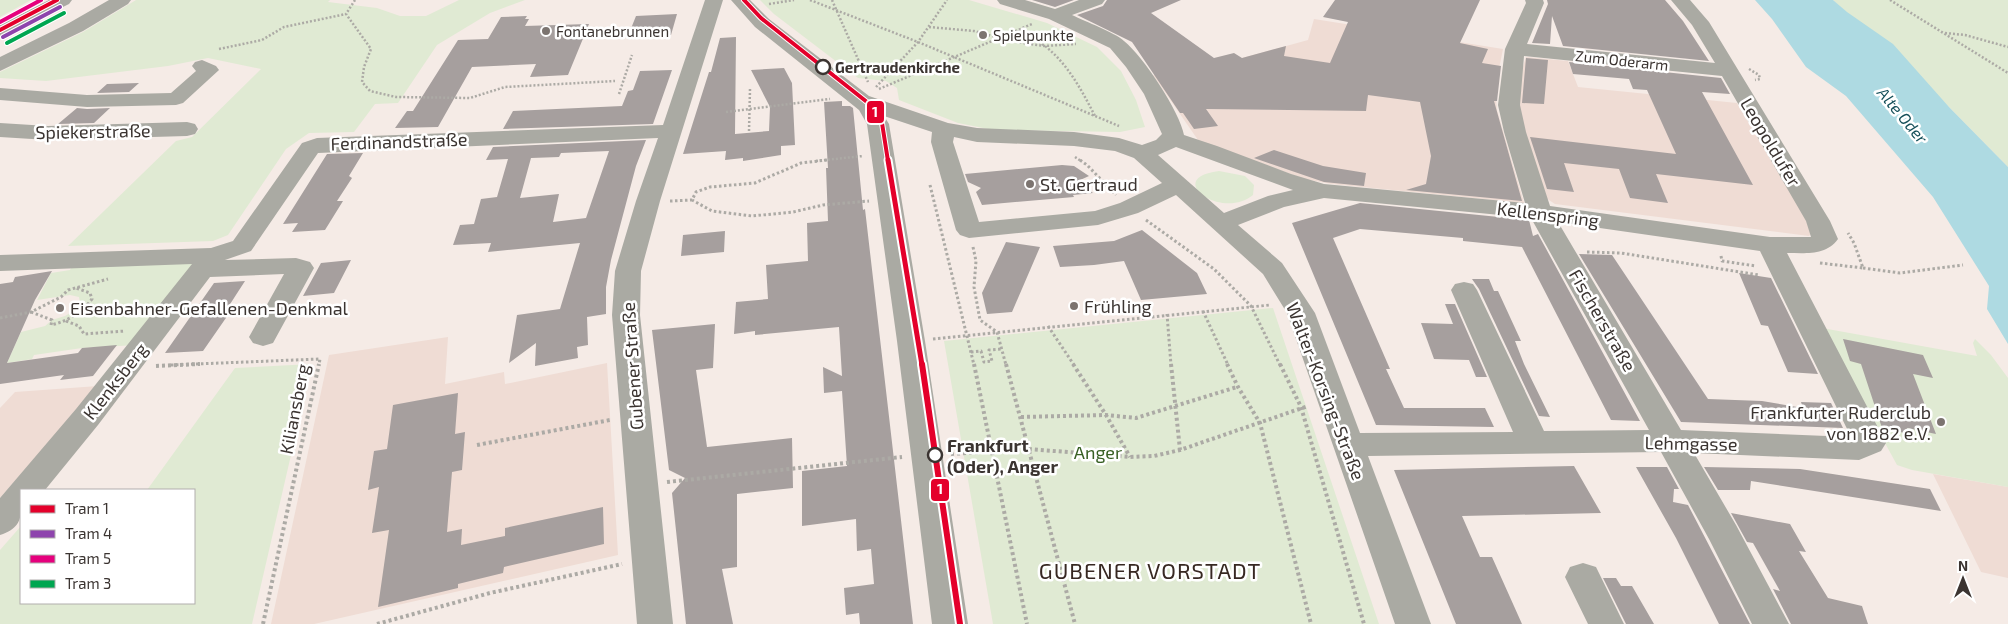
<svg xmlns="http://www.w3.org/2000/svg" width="2008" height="624" font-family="'Exo 2',sans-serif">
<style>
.built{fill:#efdcd4}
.green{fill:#e0ead3}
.water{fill:#aedae2}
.building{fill:#a69f9e;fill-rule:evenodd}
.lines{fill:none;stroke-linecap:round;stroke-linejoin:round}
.path-far2{stroke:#acaaa5;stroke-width:2.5;stroke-dasharray:2 2;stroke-linecap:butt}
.path-far1{stroke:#acaaa5;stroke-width:3;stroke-dasharray:2.5 2.5;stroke-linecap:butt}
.path{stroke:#acaaa5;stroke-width:4;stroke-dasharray:3 3;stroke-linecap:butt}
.minor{fill:#aaaaa3;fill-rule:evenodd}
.tram-1-far2-casing{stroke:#fff;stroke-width:6}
.tram-1-far1-casing{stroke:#fff;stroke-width:9}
.tram-1-casing{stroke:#fff;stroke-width:10}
.tram-2-casing{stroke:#fff;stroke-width:6}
.tram-3-casing{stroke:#fff;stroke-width:6}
.tram-4-casing{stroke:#fff;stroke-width:6}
.tram-1-far2{stroke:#e4002b;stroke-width:4}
.tram-1-far1{stroke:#e4002b;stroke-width:5}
.tram-1{stroke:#e4002b;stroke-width:6}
.tram-2{stroke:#8e44ad;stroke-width:4}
.tram-3{stroke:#e5007d;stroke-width:4}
.tram-4{stroke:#00a651;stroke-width:4}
.poi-dot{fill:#7c7470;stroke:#fff;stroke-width:2}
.stop-dot{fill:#fff;stroke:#3b3431;stroke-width:2.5}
.labels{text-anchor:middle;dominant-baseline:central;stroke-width:5;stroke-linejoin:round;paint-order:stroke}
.far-poi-label{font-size:15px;fill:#3b3431;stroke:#fff;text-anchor:start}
.far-street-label{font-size:15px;fill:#3b3431;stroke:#fff}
.far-stop-label{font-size:15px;font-weight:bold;fill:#3b3431;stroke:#fff;text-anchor:start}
.far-water-label{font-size:16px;font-style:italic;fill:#144f59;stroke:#fff}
.street-label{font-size:18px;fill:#3b3431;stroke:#fff}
.poi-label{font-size:18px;fill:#3b3431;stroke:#fff;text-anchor:start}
.stop-label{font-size:18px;font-weight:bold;fill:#3b3431;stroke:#fff;text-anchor:start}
.park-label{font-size:18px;fill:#375f23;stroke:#fff}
.near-neighbourhood-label{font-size:22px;letter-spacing:1px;fill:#372822;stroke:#fff}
.line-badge{stroke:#fff;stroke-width:2}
.badge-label{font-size:14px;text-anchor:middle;font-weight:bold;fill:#fff}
</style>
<rect width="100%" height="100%" fill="#f5ebe6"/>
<path class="built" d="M1314,19l189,30 -8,39 2,22 27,93 -192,-19 -28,-5 -106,-39 -45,-65 60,-9 95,-26z
M1526,57l42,4 10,26 159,16 76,128 -4,5 -254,-32 -9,-6 -29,-93 4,-32z
M448,337l-3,47 59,-12 1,12 102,-21 11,192 -304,69h-43l58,-269z
M98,386l-98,112v-90l15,-16z
M1933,474l75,13v91l-27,-6z"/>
<path class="green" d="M0,0h31l-31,17z
M136,0h194l-2,2 49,6 23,8h26l33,-16h66l-35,13 -53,32 -39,58 -23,1 -21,28 -45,1 -23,16 -58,86 -15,6 -145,5 108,-105 16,-4 69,-68 -53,-11 -40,8 -122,15 -46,-3v-6l83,-40z
M760,0h209l78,23 50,24 24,24 15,29 9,27 -25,5 -127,-2 -35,-7 -59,-23 -2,-12 -11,-7 -28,-3 -84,-64z
M1833,0h175v167l-59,-60z
M1219,171l26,5 9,9 -1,10c-31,26 -91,-17 -34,-24z
M204,259l-67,86 -55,3 -48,7 -2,4 -25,4 14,-31 24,-6 7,-6 13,-4 10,-6 5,-7 -1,-6 -9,-2 -33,5 14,-27 19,-3 2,-4z
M1273,308l106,316h-386l-49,-283z
M1822,328l155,28 -4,-13 2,-4 16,16 17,23v109l-96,-17 -15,-5z
M312,364l-60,260h-252v-74l21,-24v77h173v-113h-47l88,-122z"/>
<path class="water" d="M1755,0h78l14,12 46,32 56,63 59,60v177l-21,-35 2,-23 -56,-89 -87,-101 -40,-29 -34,-48z"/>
<path class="building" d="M1032,0h42l-19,7z
M1107,0h74l-30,13 63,45 20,-5 8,5 44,-12 -2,10 46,7 18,-41 -25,-5 12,-17h145l-20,43 28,6 -6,14 19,3 -4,35h-3l28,100 -116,-11 20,-6 5,-28 -11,-54 -52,-7 -2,16 -160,-2 12,17 -24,3 -11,-16h-3l-48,-71 -55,-27 26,-9z
M1547,0h118l18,21 26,40 -146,-15 -11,-30 -2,28 -18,-1 16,-39z
M677,14l-6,21 -43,1 8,-20z
M527,16l-2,3h4l-4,7 64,-2 -21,51 -38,2 6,-13 -64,3 -34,60 -43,1 12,-17h6l45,-71 30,-1 13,-22z
M736,37l-1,97 34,-3 1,-24 -19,-37 33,-2 8,15 3,62 -14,1v9l-38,6v-3l-18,2 1,-9 -43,3 26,-82h2l9,-34z
M1526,58l22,2 -4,44 -22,-1z
M1569,62l152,16 9,16 -28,-2 51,93 -97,-11 12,29 -38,-5 -11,-29 -55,-6 10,29 -27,-3 -17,-52 146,17 -29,-64 -14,-1 -4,-10 -56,-5z
M672,70l-19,54 -150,5 10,-18 109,-5 6,-15 5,-1 7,-19z
M139,83l-10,9 -32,1 10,-9z
M842,101v5h8l3,2 10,102 2,-1 48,415h-53l-1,-11 -13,2 -2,-27 30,-4 -3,-35 -14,2 -1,-32 -54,7v-55l45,-5 -5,-75 -18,2 -1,-26 19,9 -3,-49 -84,8v-4l-21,3 2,-32 32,-3 -2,-34 42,-4 -1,-38 21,-2 -2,-53h2l-4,-66z
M77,108l10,1 23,-1 -16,15 -36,1z
M646,140l-10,26 -25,94 -5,27v27l-19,3 1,28 -11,2 1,11 -43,8 1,-23 -27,20 8,-48 43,-6 20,-66 -92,9 3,-9 -38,2 7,-20 14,-1 7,-25 16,-2 11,-38 -22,1 7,-13zM609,151l-23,67 -33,4 6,-28 -39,4 11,-40 28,-1 2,-4z
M1274,150l49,16 43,7 -2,13 -40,-4 -70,-24z
M363,153l-14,23 3,2 -15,23h6l-18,29 -33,2 6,-9 -15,1 44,-70z
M1062,165l12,1 15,10 -11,5 15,12 -20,2 1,2 -92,8 -6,-13 5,-4 -13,-6 -3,-8z
M1360,203l169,17 4,16 5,-2 102,187 -29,-1 -89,-173 -59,-6v-3l-103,-9 -27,9 57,131h-4l18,39h81l9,19 -118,-2 -84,-202z
M1142,230l55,43 10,21 -66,6 -17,-39 -30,4 -34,2 -7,-21 61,-5z
M725,231l-1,21 -43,4 2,-21z
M1006,242l34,5 -28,65 -25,2 -5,-21z
M1579,254l33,1 96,144 54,2 41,7 -2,-6 30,1 12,25 -162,-6z
M351,260l-17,33 -31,3 18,-33z
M52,271l-17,29 -28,63 71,-10 4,-5 35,-3 -24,31 -33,4 4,-5 -64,9v-100l13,-2 2,-5z
M1739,273l32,5 47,96 -30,-2 -20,-46 -7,-1z
M1472,279h17l5,12h4l23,50h-6l9,23 26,53 -11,-1 -60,-127z
M245,281l-22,34h5l-25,36 -38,2 49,-70z
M1445,304h10l32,73h-11l-7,-17 -35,-1 -13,-36 32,1z
M715,324l-2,44 -17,2 11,77 85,-9 1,50 -56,6v73l-15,2 11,55h-47l-14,-131 13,-15 -16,-8 -17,-140z
M1843,339l80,16 10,23 -20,-4 23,60 -29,-6 2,6 -27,-6 -21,-64 -11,-3z
M458,393l-3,41 10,-2 -3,38 -10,2 -5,60 15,-3 -1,16 44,-9v-8l98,-21 1,37 -100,23 -1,6 -45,11v4l-80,19 11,-77 -17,3 7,-46 -11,3 6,-39 13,-2 6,-44z
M1574,466l27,47 -139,3 18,41h12l30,67h-66l-62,-154z
M1636,467h31l12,22h-5l-1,13 15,3 62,119h-31l-43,-86z
M1704,467l96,2 130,20 11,22 -190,-30 -1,9h-32z
M1731,513l59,11 16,28 -7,-1 29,47 34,8 6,18h-77l-18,-35 7,2 -27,-48 -6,-1z
M1603,578h13l5,8h11l22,38h-28z"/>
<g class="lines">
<path class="path-far2" d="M355,0l-9,14 25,35 -7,18 -2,15 8,9 26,6 74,1 35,-11 110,-6
M810,0l108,42 201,84
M832,0l36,82
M1890,0l118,73
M769,4l25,-4
M929,27l45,4 36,10 34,5 32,-2
M1017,31c9,5 20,9 28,15 23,18 37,45 50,70
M1945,33l20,2 43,12
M219,49l43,-9 22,-13 62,-13
M1749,69l10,6 1,4 -5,1
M876,87l42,-45 29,-42
M879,89l153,-65
M619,94l13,-39
M726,112l104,-13
M749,131l1,-42
M1075,157l6,4
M816,161l47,-5"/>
<path class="path-far1" d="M827,160l-26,3 -46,20 -45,4 -14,5 -4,8 20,11 40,5 41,-4 30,-7 46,-4
M1080,160l7,5 29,30
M930,185l44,180
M670,201l22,-1
M1146,220l68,49 37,37 29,59
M973,247l3,14 -2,26 6,33 17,12 9,33
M1587,252l34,1 138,22
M1721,256l1,5 34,5
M1820,263l43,5 -9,-25 -6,-10
M1863,268l37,5 63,-8
M1203,311l25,54
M31,312l21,8 -1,5c17,-4 30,-12 41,-26l-2,-6 -14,-5
M1167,314l4,51
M0,318l31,-6 30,-15 7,-7 40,-11
M66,321l13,5 5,8 41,-3
M1048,326l26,39
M933,339l337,-34
M971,352l10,-1 3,11 8,-1 -3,-11 13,-1
M171,365l149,-6 -1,6"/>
<path class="path" d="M974,364l53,260
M1006,364l69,260
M1073,364l33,51 24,42
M1171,364l9,86
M1227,364l11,23 22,36 51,201
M1280,364l21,43 63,217
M156,366l44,-2
M1021,417l85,-2 30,3 101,-31
M477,445l133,-25
M951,454l78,-5 101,8 24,-1 26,-6 128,-44
M667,482l235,-25
M263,624l56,-260
M377,624l113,-31 132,-29"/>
<path class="minor" d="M49,0h23l-3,4 -69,34v-13z
M109,0h22l-3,4 -45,27 -83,40v-14l69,-34z
M705,0h18l-63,201 -19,70 -1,44 33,309h-36l-25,-309 3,-44 21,-70 22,-63 -340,15 -67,98 -26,9 71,-2 14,4 4,6 -41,75 -10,3 -10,-3 -4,-6 35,-63 -74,3 -112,148 -53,65h-24c0,23 4,37 -21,45v-37l76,-89 116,-145 -192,7v-16l211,-7 22,-7 69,-98 15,-5 346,-13z
M731,0h19l19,19 100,77 79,27 29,5 97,4 45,6 23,7 14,-5 6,-6 -18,-40 -18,-27 -16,-19 -61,-29 -49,-15 -3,-4h28l30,9 24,-9h26l-3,4 -30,11c14,7 42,17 52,26 19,15 56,71 60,94l33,11 74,28 33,10 201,19 -21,-71 -6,-27 7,-56 21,-46 -1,-3h18l1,3 -17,41 188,19 -23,-38 -21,-25h19l19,22 121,199 8,18c-12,17 -33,14 -51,14l99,190 -5,8 -22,9 -165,-7 42,72 53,99h-37l-43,-85 -48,-87 -293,4 63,168h-36l-108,-311 -24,-39 -87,-79 -38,18 -40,12 -129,13 -9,-3 -4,-5 -25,-88 1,-10 -48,-16 5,8 36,217 43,283h-36l-35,-283 -30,-217 -8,-14 -104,-83zM1524,56l198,20 84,145 5,16h-41l-220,-31 -24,-74 -6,-27zM954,137l23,5 97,4 41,5 19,7 28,25 -42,20 -25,8 -116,11 -26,-80zM1176,147l117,43 -25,6 -44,17 -66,-58zM1324,198l207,20 118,212 -105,1 -67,-141 -4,-6 -9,-2 -9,2 -4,6 62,142 -153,1 -45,-120 -33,-50 -44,-38 46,-18zM1558,222l202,29 91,186 -170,-7z
M202,60l14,6 3,4 -36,33 -7,2 -89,2 -87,-7v-12l87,7 84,-2 25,-22 -4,-5 3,-4z
M187,122l8,2 3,5 -3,5 -8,2 -139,4 -48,-3v-14l48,3z
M1583,563l13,4 28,57h-36l-23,-47 5,-10z"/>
<defs>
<path id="tram-1-far2" d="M744,0l17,18 111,88 10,17 6,38
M0,30l57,-30"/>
<path id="tram-1-far1" d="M888,160l34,205"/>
<path id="tram-1" d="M922,364l38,260"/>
<path id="tram-2" d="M3,37l57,-30"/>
<path id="tram-3" d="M0,22l41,-22"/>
<path id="tram-4" d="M7,43l57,-30"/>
</defs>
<use href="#tram-1-far2" class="tram-1-far2-casing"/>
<use href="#tram-1-far1" class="tram-1-far1-casing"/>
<use href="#tram-1" class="tram-1-casing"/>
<use href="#tram-2" class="tram-2-casing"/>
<use href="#tram-3" class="tram-3-casing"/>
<use href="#tram-4" class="tram-4-casing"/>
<use href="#tram-1-far2" class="tram-1-far2"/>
<use href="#tram-1-far1" class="tram-1-far1"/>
<use href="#tram-1" class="tram-1"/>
<use href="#tram-2" class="tram-2"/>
<use href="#tram-3" class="tram-3"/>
<use href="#tram-4" class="tram-4"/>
</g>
<g class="poi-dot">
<circle cx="546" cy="31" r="5"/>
<circle cx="983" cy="35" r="5"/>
<circle cx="1030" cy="184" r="5"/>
<circle cx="1074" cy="306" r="5"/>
<circle cx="60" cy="308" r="5"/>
<circle cx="1941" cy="422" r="5"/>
</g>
<g class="stop-dot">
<circle cx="823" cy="67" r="7"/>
<circle cx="935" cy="455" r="7"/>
</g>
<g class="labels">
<g class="far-poi-label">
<text x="556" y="31">Fontanebrunnen</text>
<text x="993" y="35">Spielpunkte</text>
</g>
<g class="far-street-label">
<text transform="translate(1622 60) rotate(6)">Zum Oderarm</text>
</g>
<g class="far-stop-label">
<text x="835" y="67">Gertraudenkirche</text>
</g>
<g class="far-water-label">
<text transform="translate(1903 115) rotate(50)">Alte Oder</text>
</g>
<g class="street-label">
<text transform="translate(93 131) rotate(-1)">Spiekerstraße</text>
<text transform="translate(399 141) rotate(-2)">Ferdinandstraße</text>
<text transform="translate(1771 142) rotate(59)">Leopoldufer</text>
<text transform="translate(1548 214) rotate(7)">Kellenspring</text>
<text transform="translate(1603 320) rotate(60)">Fischerstraße</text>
<text transform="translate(632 366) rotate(-94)">Gubener Straße</text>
<text transform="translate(115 381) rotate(-52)">Klenksberg</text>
<text transform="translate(1326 391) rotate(69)">Walter-Korsing-Straße</text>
<text transform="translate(294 409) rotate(-79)">Kiliansberg</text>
<text transform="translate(1691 443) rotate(1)">Lehmgasse</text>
</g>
<g class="poi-label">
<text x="1040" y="184">St. Gertraud</text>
<text x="1084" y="306">Frühling</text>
<text x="70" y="308">Eisenbahner-Gefallenen-Denkmal</text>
<text x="1931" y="412" text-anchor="end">Frankfurter Ruderclub<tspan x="1931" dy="21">von 1882 e.V.</tspan></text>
</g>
<g class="stop-label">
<text x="947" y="445">Frankfurt<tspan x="947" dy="21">(Oder), Anger</tspan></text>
</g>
<g class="park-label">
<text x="1098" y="452">Anger</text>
</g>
<g class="near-neighbourhood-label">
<text x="1150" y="570">GUBENER VORSTADT</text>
</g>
</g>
<g class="line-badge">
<rect x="866" y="100" width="19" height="24" rx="5" fill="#e4002b"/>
<rect x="930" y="478" width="20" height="24" rx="5" fill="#e4002b"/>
</g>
<g class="badge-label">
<text x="875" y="117">1</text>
<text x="940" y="494">1</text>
</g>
<rect x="20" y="489" width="175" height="115" fill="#ffffff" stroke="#b1aead"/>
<rect x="30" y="505" width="25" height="8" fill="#e4002b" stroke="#b1aead"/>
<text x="65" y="514" font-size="15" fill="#3b3431">Tram 1</text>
<rect x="30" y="530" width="25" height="8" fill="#8e44ad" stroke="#b1aead"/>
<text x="65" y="539" font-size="15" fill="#3b3431">Tram 4</text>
<rect x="30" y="555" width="25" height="8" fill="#e5007d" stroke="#b1aead"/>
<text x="65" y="564" font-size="15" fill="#3b3431">Tram 5</text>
<rect x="30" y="580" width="25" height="8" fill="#00a651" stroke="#b1aead"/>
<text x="65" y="589" font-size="15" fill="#3b3431">Tram 3</text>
<g transform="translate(1963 579)" stroke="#ffffff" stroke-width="4" paint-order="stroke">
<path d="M0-4L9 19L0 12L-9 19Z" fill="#3b3431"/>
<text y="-8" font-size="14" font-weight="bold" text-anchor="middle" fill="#3b3431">N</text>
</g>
</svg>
